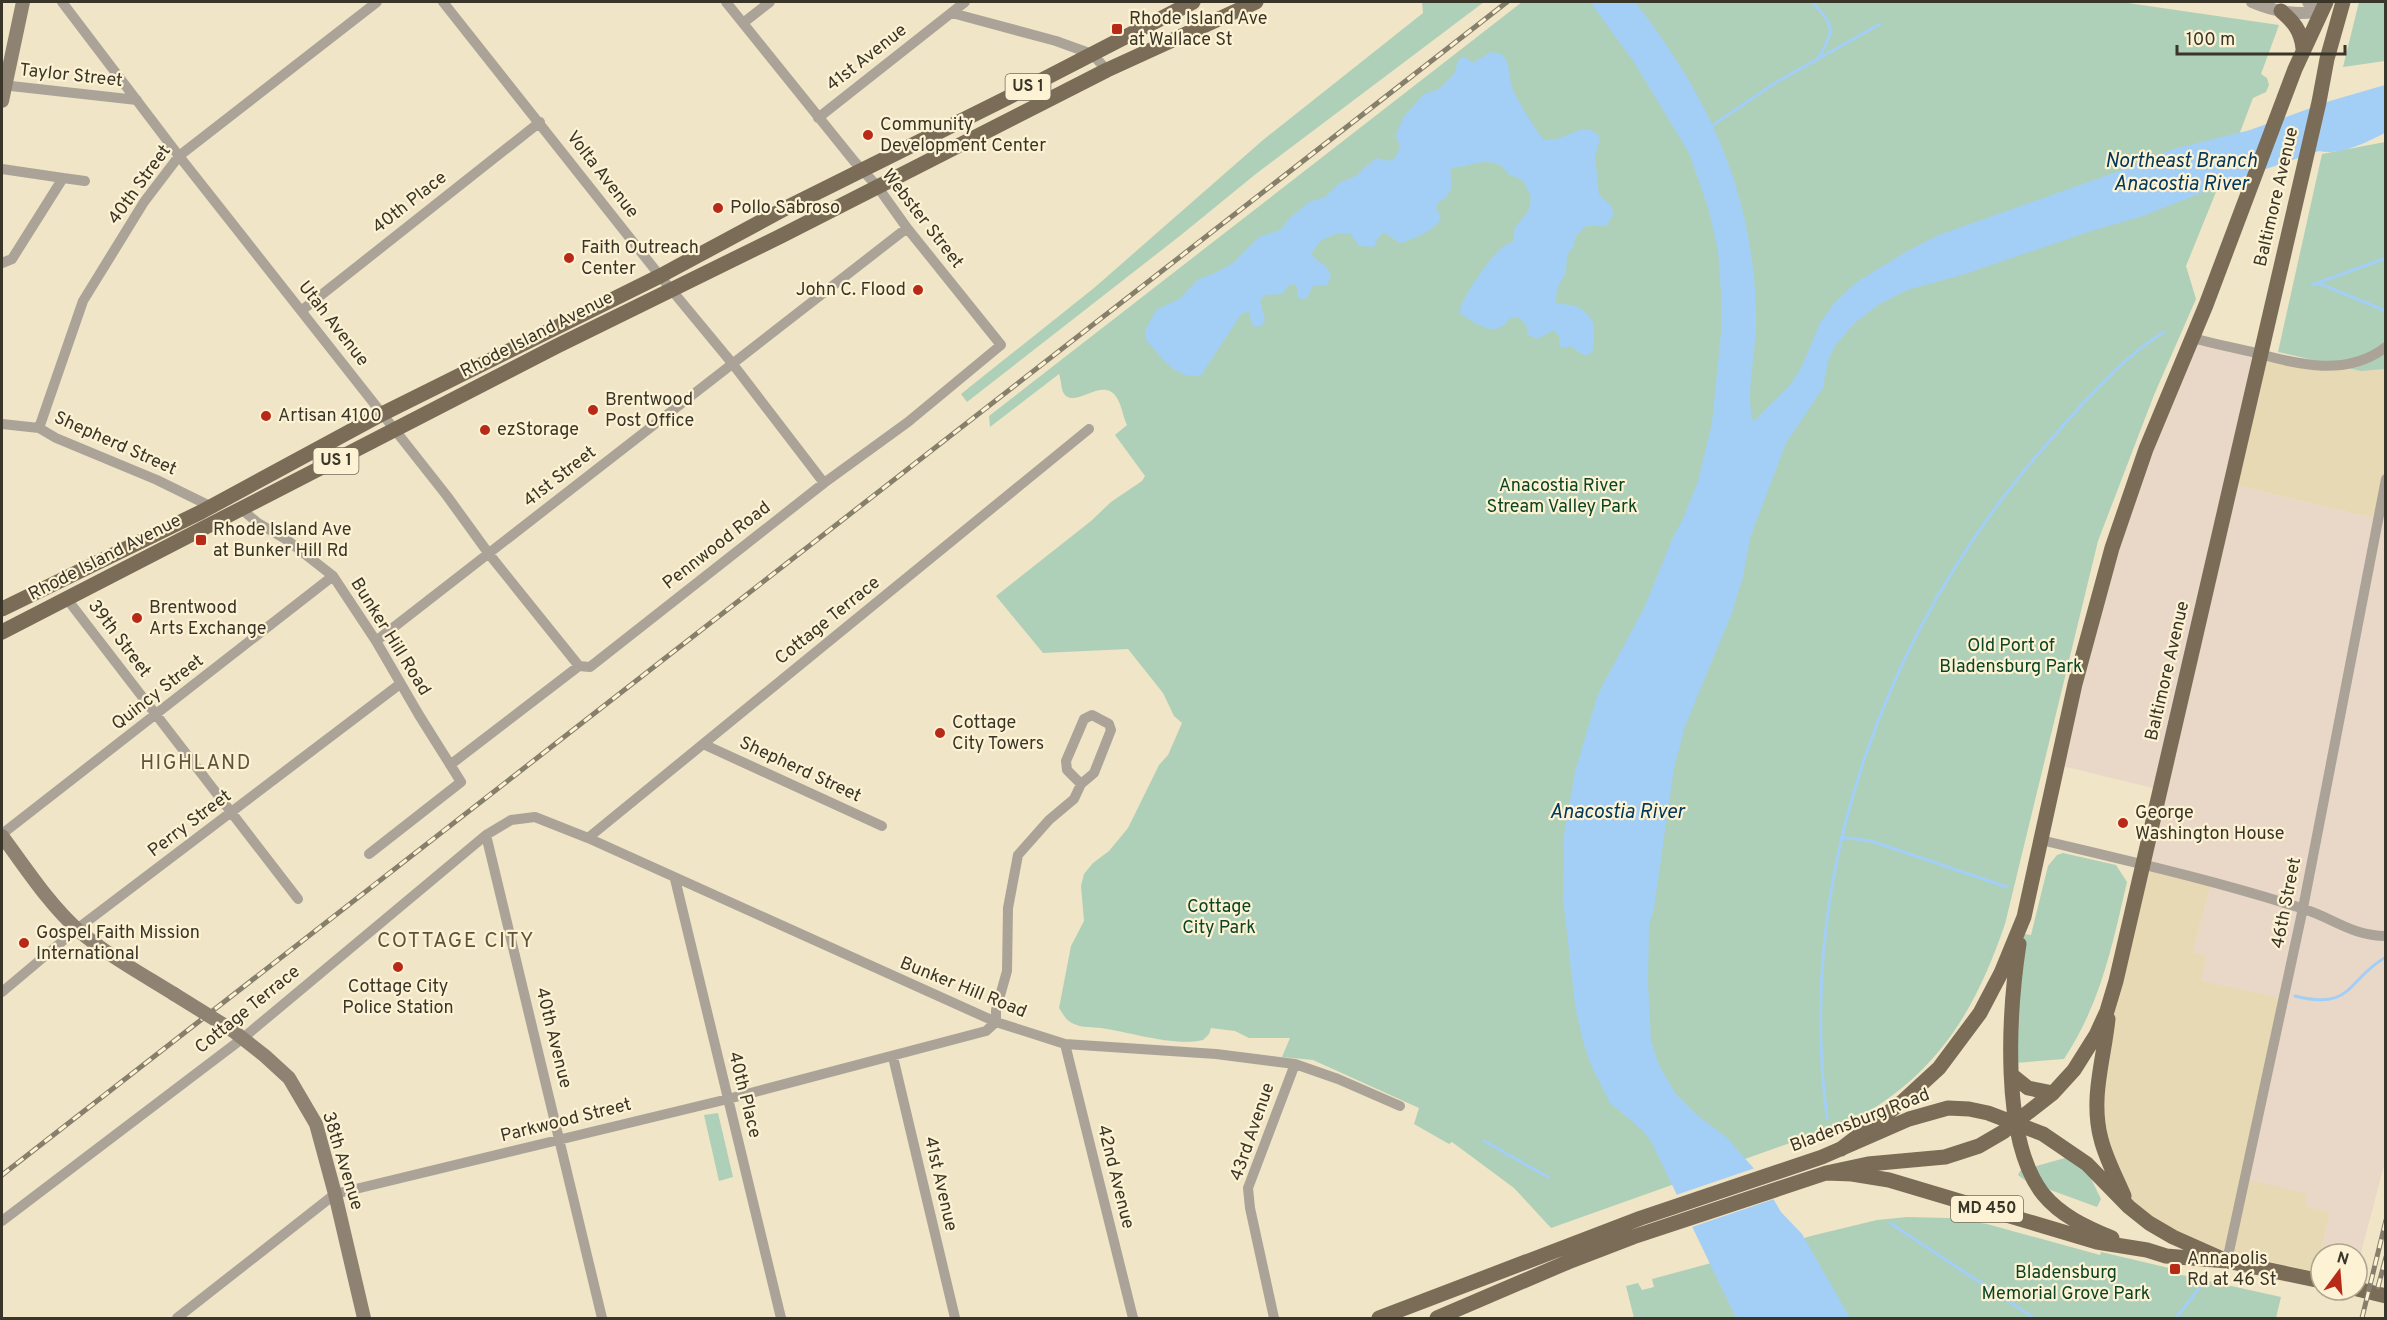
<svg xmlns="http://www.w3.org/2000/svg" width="2387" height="1320" font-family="Overpass,sans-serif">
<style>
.built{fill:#e7d9b3}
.industrial{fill:#e9d8c7}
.green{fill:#aed0b8}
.water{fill:#a3cff6}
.pier{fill:#f0e5c6}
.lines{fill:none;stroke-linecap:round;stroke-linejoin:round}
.stream{stroke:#a3cff6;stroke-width:3}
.minor{stroke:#aba397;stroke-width:10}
.tertiary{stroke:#aba397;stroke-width:12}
.secondary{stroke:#8e8372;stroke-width:14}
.primary{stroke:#7a6c57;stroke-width:15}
.rail-casing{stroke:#867f6b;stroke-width:5}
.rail{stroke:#fdf2d3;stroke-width:3;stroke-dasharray:9;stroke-linecap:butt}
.secondary-bridge{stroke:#8e8372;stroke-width:14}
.poi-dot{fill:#b72a18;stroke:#fdf2d3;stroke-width:2}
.labels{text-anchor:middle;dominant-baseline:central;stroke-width:4.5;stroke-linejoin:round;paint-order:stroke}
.shield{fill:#fdf2d3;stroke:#746e5c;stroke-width:1.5}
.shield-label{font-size:16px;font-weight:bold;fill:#393529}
.poi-label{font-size:18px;fill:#393529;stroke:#fdf2d3;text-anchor:start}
.street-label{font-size:18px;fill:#393529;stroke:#fdf2d3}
.park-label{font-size:18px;fill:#094525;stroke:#fdf2d3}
.water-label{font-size:20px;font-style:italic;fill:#01375b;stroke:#fdf2d3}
.neighbourhood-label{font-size:20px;letter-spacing:1.5px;fill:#5d5439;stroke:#fdf2d3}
.quarter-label{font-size:21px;letter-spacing:1.5px;fill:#5d5439;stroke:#fdf2d3}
</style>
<rect width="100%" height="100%" fill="#f0e5c6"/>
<path class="built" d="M2385,347l1,132 -9,40 -146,-35 30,-129 32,7z
M2144,865l67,18 -18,69 13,3 78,44 24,195 22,19 -14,59 -122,-27 -65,-38 -22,-49 -10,-66z"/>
<path class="industrial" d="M2193,338l68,17 -30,129 146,35 8,-40 1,679 -29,110v-14h-36v19l-5,-1 14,-59 -25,-7 2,-12 -62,-15 39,-180 -83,-18 5,-26 -13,-3 18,-69 -67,-18 17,-75 -103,-25 36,-153z"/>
<path class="green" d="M1422,2h62l-227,171 -76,62 -214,167 -6,-8 133,-106 169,-148 160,-127z
M1522,2h599l158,23 -18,49 6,4 2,7 -3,7 -13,6 -14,37 -24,52h3l-32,79 10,33 -42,96 -56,146 -93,383c-30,88 -69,152 -153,197l-301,107 -37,-40 -62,-46 -3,2 -35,-20 5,-16 -106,-48 -31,-3 8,-19h-41l-14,-7 -24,-3 -2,6 -6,6c-28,7 -73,-8 -102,-12 -9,-1 -18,0 -27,-4 -8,-3 -11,-10 -15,-16l12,-62 13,-25 -3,-35 3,-12 9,-11 16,-12 19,-23 31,-63 9,-10 14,-32 -8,-7 -11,-23 -35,-44 -85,4 -47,-57 95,-75 20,-19 31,-21 3,-5 -30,-41 12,-10c-4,-8 -5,-19 -10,-27 -14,-24 -44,14 -54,-6 -2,-5 -2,-13 -4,-18l-69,53 -1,-11z
M2359,2h26v59l-42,6z
M2385,142v227l-24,2 -83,-19 44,-198z
M2063,853l53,12 11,17c-15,64 -26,121 -63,177l-49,4 9,-129 7,1 17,-69 9,-11z
M718,1113l15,64 -14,4 -15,-66z
M2072,1156l10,4 19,39 -4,8 -71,-26 -8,-6 2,-4 6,-2z
M1907,1217l41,1 39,6 113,31 1,-3 68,16 -1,4 113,25 -5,21h-642l-8,-32 12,-3 4,7 12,-3 -2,-8 163,-44 62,-15z"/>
<path class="water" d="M1590,2h45c76,97 121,196 121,321 0,32 -11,68 -3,99l37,-37 11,-17 19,-45 14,-20 23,-21 52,-32 30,-15 186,-66 48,-20 77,-19 80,-29 55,-16v48c-18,9 -45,23 -66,18l-77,26 -102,40 -46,13 -132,45 -55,15 -29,15 -22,17 -20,22 -8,17 -5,27 -37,55 -36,95 -7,39 -12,38 -46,111 -11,42 -20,140 -5,17 -1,58 3,58 8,24 16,28 22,22 29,22 32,36 23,39 21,22 48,84h-114l-85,-177 -10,-12 -31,-26 -19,-38 -8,-24 -8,-36 -12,-107 1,-63 11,-63 23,-78 47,-88 28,-69 10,-18 15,-38 14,-58 9,-90v-40l-3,-43 -10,-43 -19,-54 -55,-91z
M1491,52l11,2c9,10 6,23 11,36 4,10 23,40 30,49 21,7 41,-24 57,-1l-5,19 4,38 12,11 3,8 -8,12h-20l-10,9 -3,12 -6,8 -1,17 -8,15 -3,15c6,3 9,2 16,3 10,2 20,10 23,20 -2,7 5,36 -12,29 -4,-2 -8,-6 -12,-8l-6,2 -4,-2 -1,-10 -5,-6 -17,9 -10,-5v-7l-7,-9 -8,-1c-4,3 -7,8 -11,10 -12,7 -32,-7 -41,-14 -2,-11 31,-56 40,-64 4,-3 9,-6 13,-7l2,-15 13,-15 3,-15 -8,-17 -14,-5c-10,-17 -28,-14 -43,-9 -6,1 -10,0 -15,3 -2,8 3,15 -2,24 -4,7 -10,7 -13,14l5,12c-6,11 -29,21 -40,24 -17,-7 -16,-21 -27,4l-15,-1 -9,-13c-15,-1 -35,6 -38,22l16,14 3,8 -4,8h-13c-7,6 -1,13 -13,14l-3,-2 -1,-10 -3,-3 -5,1 -7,9 -17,1 -5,6 5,19 -3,5 -5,2 -5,-2 -3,-13 -7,1 -41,62c-25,6 -40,-19 -55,-35l-1,-9 11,-21 25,-12 16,-18 18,-7 18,-10 26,-26 21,-7 10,-12 19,-16 16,-5 16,-15 13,-5 22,-19 13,3 6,-3 5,-11 -4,-12 8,-19 20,-22 15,-5 15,-15 5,-15 7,-2 6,6z"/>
<path class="pier" d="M1758,1167l19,31 -88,30 -16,-32z"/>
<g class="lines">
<path class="stream" d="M1812,2c24,26 22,27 6,57
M1710,127l65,-44 105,-59
M2318,283l68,28
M2312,285l74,-27
M1841,837l30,4 136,46
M2295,996c58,15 51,-16 91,-39
M1827,1118c-32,-249 61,-495 225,-680 31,-35 72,-82 112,-106
M1484,1141l64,36
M1890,1223l144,95
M2176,1318l28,-36"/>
<path class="minor" d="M62,2l117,154 268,340 42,58 90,112
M443,2l217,274 72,87 92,120
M952,13l104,28 36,13 15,16
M743,23l27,-21
M2,85l135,15
M818,118l147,-116
M2,169l61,9
M2,263l10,-4 51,-81 22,3
M301,311l239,-189
M2193,338c21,6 42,10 63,15 44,12 91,24 130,-6
M2,424l37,4 17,10 101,42 53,26
M39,428l44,-127 61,-99 35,-46 198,-154
M241,509l17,14 29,17 46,36 43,65 43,74 42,67 -92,72
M67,599l231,300
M376,641l531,-413
M703,744l179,82
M450,765l129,-99 11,1 234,-184 84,-61 93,-77 -94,-117 -30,-42 -23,-25 -128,-159
M2,834l331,-258
M486,835l116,483
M588,838l501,-409
M2041,840c88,21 177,41 263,69 29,9 48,27 82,27
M675,879l106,439
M2,992l75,-63 323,-245
M996,1022v-12l11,-39 1,-63 10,-53 31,-35 25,-21 7,-15 13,-11 17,-43 -2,-6 -17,-9 -8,4 -18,42 1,9 14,14
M1065,1044l68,274
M893,1057l62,261
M2,1221l241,-183 243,-203 25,-15 24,-3 53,21 408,184 69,22 151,10 79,10 43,15 62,27
M2227,1261l76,-353 83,-429
M177,1318l158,-124 393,-95 258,-68 10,-9
M1274,1318l-24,-110 -2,-20 47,-124"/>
<path class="tertiary" d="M2252,2c21,9 48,15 71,8
M2308,2l15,8"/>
<path class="secondary" d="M2,101l21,-99
M2,836c24,32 46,67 76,94 29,25 64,44 96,64
M232,1030l33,26 24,22 27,46 19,70 29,124"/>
<path class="primary" d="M2281,11c13,11 20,20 22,37
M2,609l199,-97 181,-98 278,-138 128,-69 219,-109 186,-96
M2,632l555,-286 224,-110 326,-166 149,-68
M2019,944c-10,66 -19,195 24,250 18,22 43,33 69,44
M2108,1019c-4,40 -18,79 -7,120 5,20 15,38 23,57
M2013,1076l15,12 25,5
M1841,1149l61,-47 37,-34 41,-55 21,-40 23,-56 51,-233 37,-136 34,-99 60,-144 89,-236 31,-67
M1826,1173l42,-9 77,-7 34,-11 24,-14 50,-39 21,-23 22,-35 11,-24 9,-30 203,-879 8,-43 16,-57
M2357,1289l29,7
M1379,1318l262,-100 181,-61 87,-38 39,-11 21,1 19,4 55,21 44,30 42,43 20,16 24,14 54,24
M1437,1318l131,-56 65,-25 193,-64 26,1 37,6 208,62 50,8 19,6 61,5 94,20"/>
<defs>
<path id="rail" d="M2,1175l1505,-1173
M2378,1287l8,-30
M2362,1318l24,-98"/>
</defs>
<use href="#rail" class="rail-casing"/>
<use href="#rail" class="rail"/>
<path class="secondary-bridge" d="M174,994l58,36"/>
</g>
<g class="poi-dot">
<rect x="1111" y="23" width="12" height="12" rx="3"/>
<circle cx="868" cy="135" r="6"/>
<circle cx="718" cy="208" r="6"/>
<circle cx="569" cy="258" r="6"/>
<circle cx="918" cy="290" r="6"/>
<circle cx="593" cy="410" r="6"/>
<circle cx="266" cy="416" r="6"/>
<circle cx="485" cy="430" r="6"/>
<rect x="195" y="534" width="12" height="12" rx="3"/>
<circle cx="137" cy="618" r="6"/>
<circle cx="940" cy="733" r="6"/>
<circle cx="2123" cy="823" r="6"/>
<circle cx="24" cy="943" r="6"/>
<circle cx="398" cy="967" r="6"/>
<rect x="2169" y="1263" width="12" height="12" rx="3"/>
</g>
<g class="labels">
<g class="shield">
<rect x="1005.5" y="74" width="45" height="26" rx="4.5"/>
<rect x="313.5" y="448" width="45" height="26" rx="4.5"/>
<rect x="1951" y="1196" width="72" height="26" rx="4.5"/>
</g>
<g class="shield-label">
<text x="1028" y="87">US 1</text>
<text x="336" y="461">US 1</text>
<text x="1987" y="1209">MD 450</text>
</g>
<g class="poi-label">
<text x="1129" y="19">Rhode Island Ave<tspan x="1129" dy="21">at Wallace St</tspan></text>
<text x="880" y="125">Community<tspan x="880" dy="21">Development Center</tspan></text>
<text x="730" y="208">Pollo Sabroso</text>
<text x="581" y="248">Faith Outreach<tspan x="581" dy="21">Center</tspan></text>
<text x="906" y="290" text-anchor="end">John C. Flood</text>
<text x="605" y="400">Brentwood<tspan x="605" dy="21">Post Office</tspan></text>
<text x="278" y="416">Artisan 4100</text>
<text x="497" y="430">ezStorage</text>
<text x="213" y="530">Rhode Island Ave<tspan x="213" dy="21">at Bunker Hill Rd</tspan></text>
<text x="149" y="608">Brentwood<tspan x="149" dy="21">Arts Exchange</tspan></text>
<text x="952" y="723">Cottage<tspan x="952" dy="21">City Towers</tspan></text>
<text x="2135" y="813">George<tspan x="2135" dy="21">Washington House</tspan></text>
<text x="36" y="933">Gospel Faith Mission<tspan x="36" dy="21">International</tspan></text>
<text x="398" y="987" text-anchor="middle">Cottage City<tspan x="398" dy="21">Police Station</tspan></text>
<text x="2187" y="1259">Annapolis<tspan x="2187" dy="21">Rd at 46 St</tspan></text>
</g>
<g class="street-label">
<text transform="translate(867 58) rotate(-38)">41st Avenue</text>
<text transform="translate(71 76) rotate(6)">Taylor Street</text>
<text transform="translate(602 175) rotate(52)">Volta Avenue</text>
<text transform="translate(140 185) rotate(-54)">40th Street</text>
<text transform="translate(2277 197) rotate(-77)">Baltimore Avenue</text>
<text transform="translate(410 203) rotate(-38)">40th Place</text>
<text transform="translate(922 219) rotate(52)">Webster Street</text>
<text transform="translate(333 324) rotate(52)">Utah Avenue</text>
<text transform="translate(537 335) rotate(-27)">Rhode Island Avenue</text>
<text transform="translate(115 444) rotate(24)">Shepherd Street</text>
<text transform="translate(560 477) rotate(-38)">41st Street</text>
<text transform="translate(717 546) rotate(-38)">Pennwood Road</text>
<text transform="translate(105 558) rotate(-27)">Rhode Island Avenue</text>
<text transform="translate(828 621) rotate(-39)">Cottage Terrace</text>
<text transform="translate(390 637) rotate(58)">Bunker Hill Road</text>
<text transform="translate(119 639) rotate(53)">39th Street</text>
<text transform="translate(2168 671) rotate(-77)">Baltimore Avenue</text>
<text transform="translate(158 693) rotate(-38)">Quincy Street</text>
<text transform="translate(800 770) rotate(25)">Shepherd Street</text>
<text transform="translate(190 824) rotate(-37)">Perry Street</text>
<text transform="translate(2287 903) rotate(-79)">46th Street</text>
<text transform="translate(963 988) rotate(22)">Bunker Hill Road</text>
<text transform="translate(248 1010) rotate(-39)">Cottage Terrace</text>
<text transform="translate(553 1038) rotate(76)">40th Avenue</text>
<text transform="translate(744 1095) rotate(76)">40th Place</text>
<text transform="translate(566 1121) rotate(-14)">Parkwood Street</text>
<text transform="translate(1860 1121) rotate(-21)">Bladensburg Road</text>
<text transform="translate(1253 1132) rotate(-71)">43rd Avenue</text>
<text transform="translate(342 1161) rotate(73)">38th Avenue</text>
<text transform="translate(1115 1177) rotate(76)">42nd Avenue</text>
<text transform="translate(940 1184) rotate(77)">41st Avenue</text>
</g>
<g class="park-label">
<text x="1562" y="486">Anacostia River<tspan x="1562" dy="21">Stream Valley Park</tspan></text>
<text x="2011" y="646">Old Port of<tspan x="2011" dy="21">Bladensburg Park</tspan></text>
<text x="1219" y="907">Cottage<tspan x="1219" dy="21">City Park</tspan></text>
<text x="2066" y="1273">Bladensburg<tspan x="2066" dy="21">Memorial Grove Park</tspan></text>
</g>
<g class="water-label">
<text x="2181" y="162">Northeast Branch<tspan x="2181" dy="23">Anacostia River</tspan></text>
<text x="1617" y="813">Anacostia River</text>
</g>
<g class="neighbourhood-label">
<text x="196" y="764">HIGHLAND</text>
</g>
<g class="quarter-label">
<text x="456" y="941">COTTAGE CITY</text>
</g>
</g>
<rect width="2387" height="1320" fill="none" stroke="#393529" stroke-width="6"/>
<g transform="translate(2339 1272) rotate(16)"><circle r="28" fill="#fdf2d3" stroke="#afa68f" stroke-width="1.5"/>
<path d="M0-4.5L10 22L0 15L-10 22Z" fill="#b72a18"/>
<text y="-9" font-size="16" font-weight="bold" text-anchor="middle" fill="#393529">N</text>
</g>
<path d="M2177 45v9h168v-9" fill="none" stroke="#393529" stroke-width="3"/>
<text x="2186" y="45" font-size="18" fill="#393529" stroke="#fdf2d3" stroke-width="4.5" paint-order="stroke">100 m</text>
</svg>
